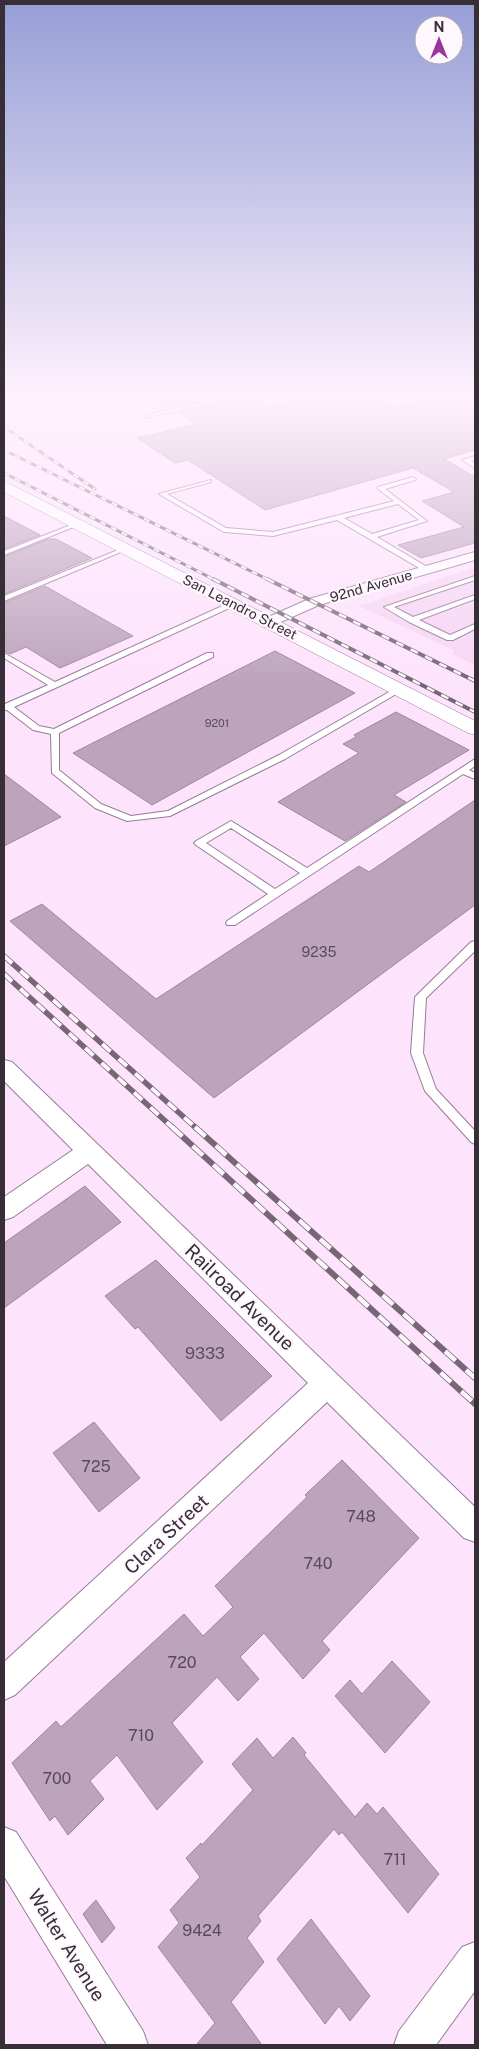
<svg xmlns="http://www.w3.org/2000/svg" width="479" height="2049" font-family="'Public Sans',sans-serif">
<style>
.built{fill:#f6d6f5}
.building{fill:#bda4bc;stroke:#9e869e}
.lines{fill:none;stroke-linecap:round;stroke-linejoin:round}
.lane-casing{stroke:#947d94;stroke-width:2}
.street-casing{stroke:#947d94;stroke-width:2}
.secondary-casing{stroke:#947d94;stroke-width:1}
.lane{fill:#fff;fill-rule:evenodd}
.street{fill:#fff;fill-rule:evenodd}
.secondary{fill:#fff;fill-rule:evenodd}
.rail-far3-casing{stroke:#776776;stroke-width:3}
.rail-far2-casing{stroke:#776776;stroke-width:4}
.rail-far1-casing{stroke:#776776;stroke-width:5.5}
.rail-casing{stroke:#776776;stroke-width:6}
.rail-far3{stroke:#fef8fe;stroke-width:2;stroke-dasharray:6;stroke-linecap:butt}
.rail-far2{stroke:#fef8fe;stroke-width:2.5;stroke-dasharray:8;stroke-linecap:butt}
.rail-far1{stroke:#fef8fe;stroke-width:4;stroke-dasharray:11;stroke-linecap:butt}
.rail{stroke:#fef8fe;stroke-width:4.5;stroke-dasharray:14;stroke-linecap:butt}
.labels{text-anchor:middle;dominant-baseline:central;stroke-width:4.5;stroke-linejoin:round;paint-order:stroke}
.far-number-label{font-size:11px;fill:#594c59}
.far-street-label{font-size:14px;fill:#382e38;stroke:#fef8fe}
.number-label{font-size:14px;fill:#594c59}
.near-number-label{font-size:16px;fill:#594c59}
.near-street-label{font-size:19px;fill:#382e38;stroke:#fef8fe}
</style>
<rect width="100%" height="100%" fill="#fee3fd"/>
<path class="built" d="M475,567v98l-23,-11 3,-3 -96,-45z"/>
<path class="building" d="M150,395h74l-54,13z
M248,395h13l2,13 49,-13h61l22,12 51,-12h29v55l-31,9 31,18v66l-54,15 -23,-13 66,-18 -42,-26 32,-9 -41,-24 -148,42 -77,-50 -13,3 -38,-25 60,-14 -19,-12z
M4,516l36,19 -36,14z
M48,539h8l36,19 -88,36v-37z
M45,586l88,50 -73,32 -34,-21 -16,7 -6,-3v-48z
M275,651l80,42 -203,112 -79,-52z
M396,712l73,38 -75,45 12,7 -61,39 -67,-39 81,-49 -16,-9 13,-7 -2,-2z
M4,774l57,43 -57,29z
M475,800v105l-261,193 -204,-177 32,-17 114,95 203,-133 10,6z
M85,1186l36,36 -117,86v-65z
M156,1260l116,116 -51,45 -83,-94 -3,2 -30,-33z
M94,1422l46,56 -41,34 -46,-59z
M342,1460l77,78 -97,103 8,9 -27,29 -39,-46 -24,24 19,22 -21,22 -21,-24 -45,46 31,39 -46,48 -40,-55 -27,26 14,18 -36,36 -13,-19 -5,5 -38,-58 44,-42 5,6 123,-113 19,22 30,-29 -18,-21 92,-89 -2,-2z
M392,1661l38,41 -45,51 -50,-57 15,-16 12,14z
M293,1737l13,16 -2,2 51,62 12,-14 10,11 6,-7 56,67 -31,39 -66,-81 -3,3 -5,-6 -76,87 3,5 -14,17 17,24 -33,40 31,43h-66l19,-22 -57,-76 21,-24 -9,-13 30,-33 -14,-19 15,-15 1,2 51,-55 -21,-26 25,-26 16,20z
M96,1900l19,28 -13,15 -19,-29z
M311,1919l59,77 -20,25 -11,-15 -14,18 -48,-65z"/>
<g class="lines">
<defs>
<path id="lane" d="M57,395h6l6,6 -5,1z
M234,395h12l-101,23 -3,-2z
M475,456v4l-4,1 4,3v4l-13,-8z
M413,477l3,2 -1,1 -30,9 42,32 -50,16 52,31v4h-3l-89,-52 -64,16 -49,-4 -65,-38 52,-14v2l-44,12 59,34 47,4 121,-31 -16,-12v-2zM398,504l21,16 -47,14 -28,-16z
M76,523l5,1 -77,31v-4z
M123,548l5,1 -124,52v-5z
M475,576v4l-81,27 19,10 62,-22v4l-56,21 31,15 25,-11v5l-22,11h-6l-38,-18 -25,-15z
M231,602l7,2 -224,103 25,19 15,3 153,-76h6v4l-154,76v37l42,34 30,12 37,-5 111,-56 117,-67 7,2 -118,69 -115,57 -43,5 -32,-13 -43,-35 -1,-39 -18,-4 -26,-20h-3l1,-6 43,-19 -44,-27v-5l51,29z
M475,759v7l-6,4 6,3v6l-12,-5 -228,151h-8l-1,-2 1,-2 41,-27 -72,-49 -2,-2 2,-2 35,-20 76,47zM231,828l69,45 -25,16 -69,-46z
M475,941v10l-49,47 -3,55 13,36 39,42v13l-4,-2 -46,-51 -14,-38 4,-56 56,-55z"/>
<path id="street" d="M475,552v8l-156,45 -45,20 -5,1 -7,-4 2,-3 45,-20z
M4,1060l8,2 463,445v35l-11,-4 -137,-136 -312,293 -11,5v-38l304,-279 -220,-219 -75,53 -9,3v-23l69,-47 -69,-69z
M4,1827l12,5 127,199 5,14h-41l-103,-169z
M475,1942v49l-39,54h-42l5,-14 63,-84z"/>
<path id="secondary" d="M4,481l471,240v14l-7,-2 -464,-241z"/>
</defs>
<use href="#lane" class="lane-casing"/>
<use href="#street" class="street-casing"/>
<use href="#secondary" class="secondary-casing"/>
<use href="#lane" class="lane"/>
<use href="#street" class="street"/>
<use href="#secondary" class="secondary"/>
<defs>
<path id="rail-far3" d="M4,427l91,62
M4,450l265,130
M4,473l211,107"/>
<path id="rail-far2" d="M213,579l262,133
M267,579l208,102"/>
<path id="rail-far1" d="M4,956l192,172
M4,974l169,154"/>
<path id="rail" d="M172,1127l303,277
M195,1127l280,251"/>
</defs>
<use href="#rail-far3" class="rail-far3-casing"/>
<use href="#rail-far2" class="rail-far2-casing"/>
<use href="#rail-far1" class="rail-far1-casing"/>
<use href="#rail" class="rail-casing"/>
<use href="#rail-far3" class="rail-far3"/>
<use href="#rail-far2" class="rail-far2"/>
<use href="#rail-far1" class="rail-far1"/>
<use href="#rail" class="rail"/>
</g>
<linearGradient id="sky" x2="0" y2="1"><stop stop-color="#959ed5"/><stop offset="0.58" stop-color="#fff2fe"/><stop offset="1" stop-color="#fff2fe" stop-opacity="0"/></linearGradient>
<rect width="479" height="682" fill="url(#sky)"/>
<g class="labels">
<g class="far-number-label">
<text x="217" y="723">9201</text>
</g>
<g class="far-street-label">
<text transform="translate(371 586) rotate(-16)">92nd Avenue</text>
<text transform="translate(240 607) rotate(27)">San Leandro Street</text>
</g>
<g class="number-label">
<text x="319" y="952">9235</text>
</g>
<g class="near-number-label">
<text x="205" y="1353">9333</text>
<text x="96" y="1466">725</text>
<text x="361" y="1516">748</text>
<text x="318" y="1563">740</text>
<text x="182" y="1662">720</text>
<text x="141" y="1735">710</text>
<text x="57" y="1778">700</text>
<text x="395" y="1859">711</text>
<text x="202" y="1930">9424</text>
</g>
<g class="near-street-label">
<text transform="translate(240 1297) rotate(44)">Railroad Avenue</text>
<text transform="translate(166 1534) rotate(-43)">Clara Street</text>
<text transform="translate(67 1945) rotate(58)">Walter Avenue</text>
</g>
</g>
<rect width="479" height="2049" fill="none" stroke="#382e38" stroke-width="10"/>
<g transform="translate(439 40)"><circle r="24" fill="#fef8fe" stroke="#afa7af"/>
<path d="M0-4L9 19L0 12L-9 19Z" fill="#99359b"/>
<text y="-8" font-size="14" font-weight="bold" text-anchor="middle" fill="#382e38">N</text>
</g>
</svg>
